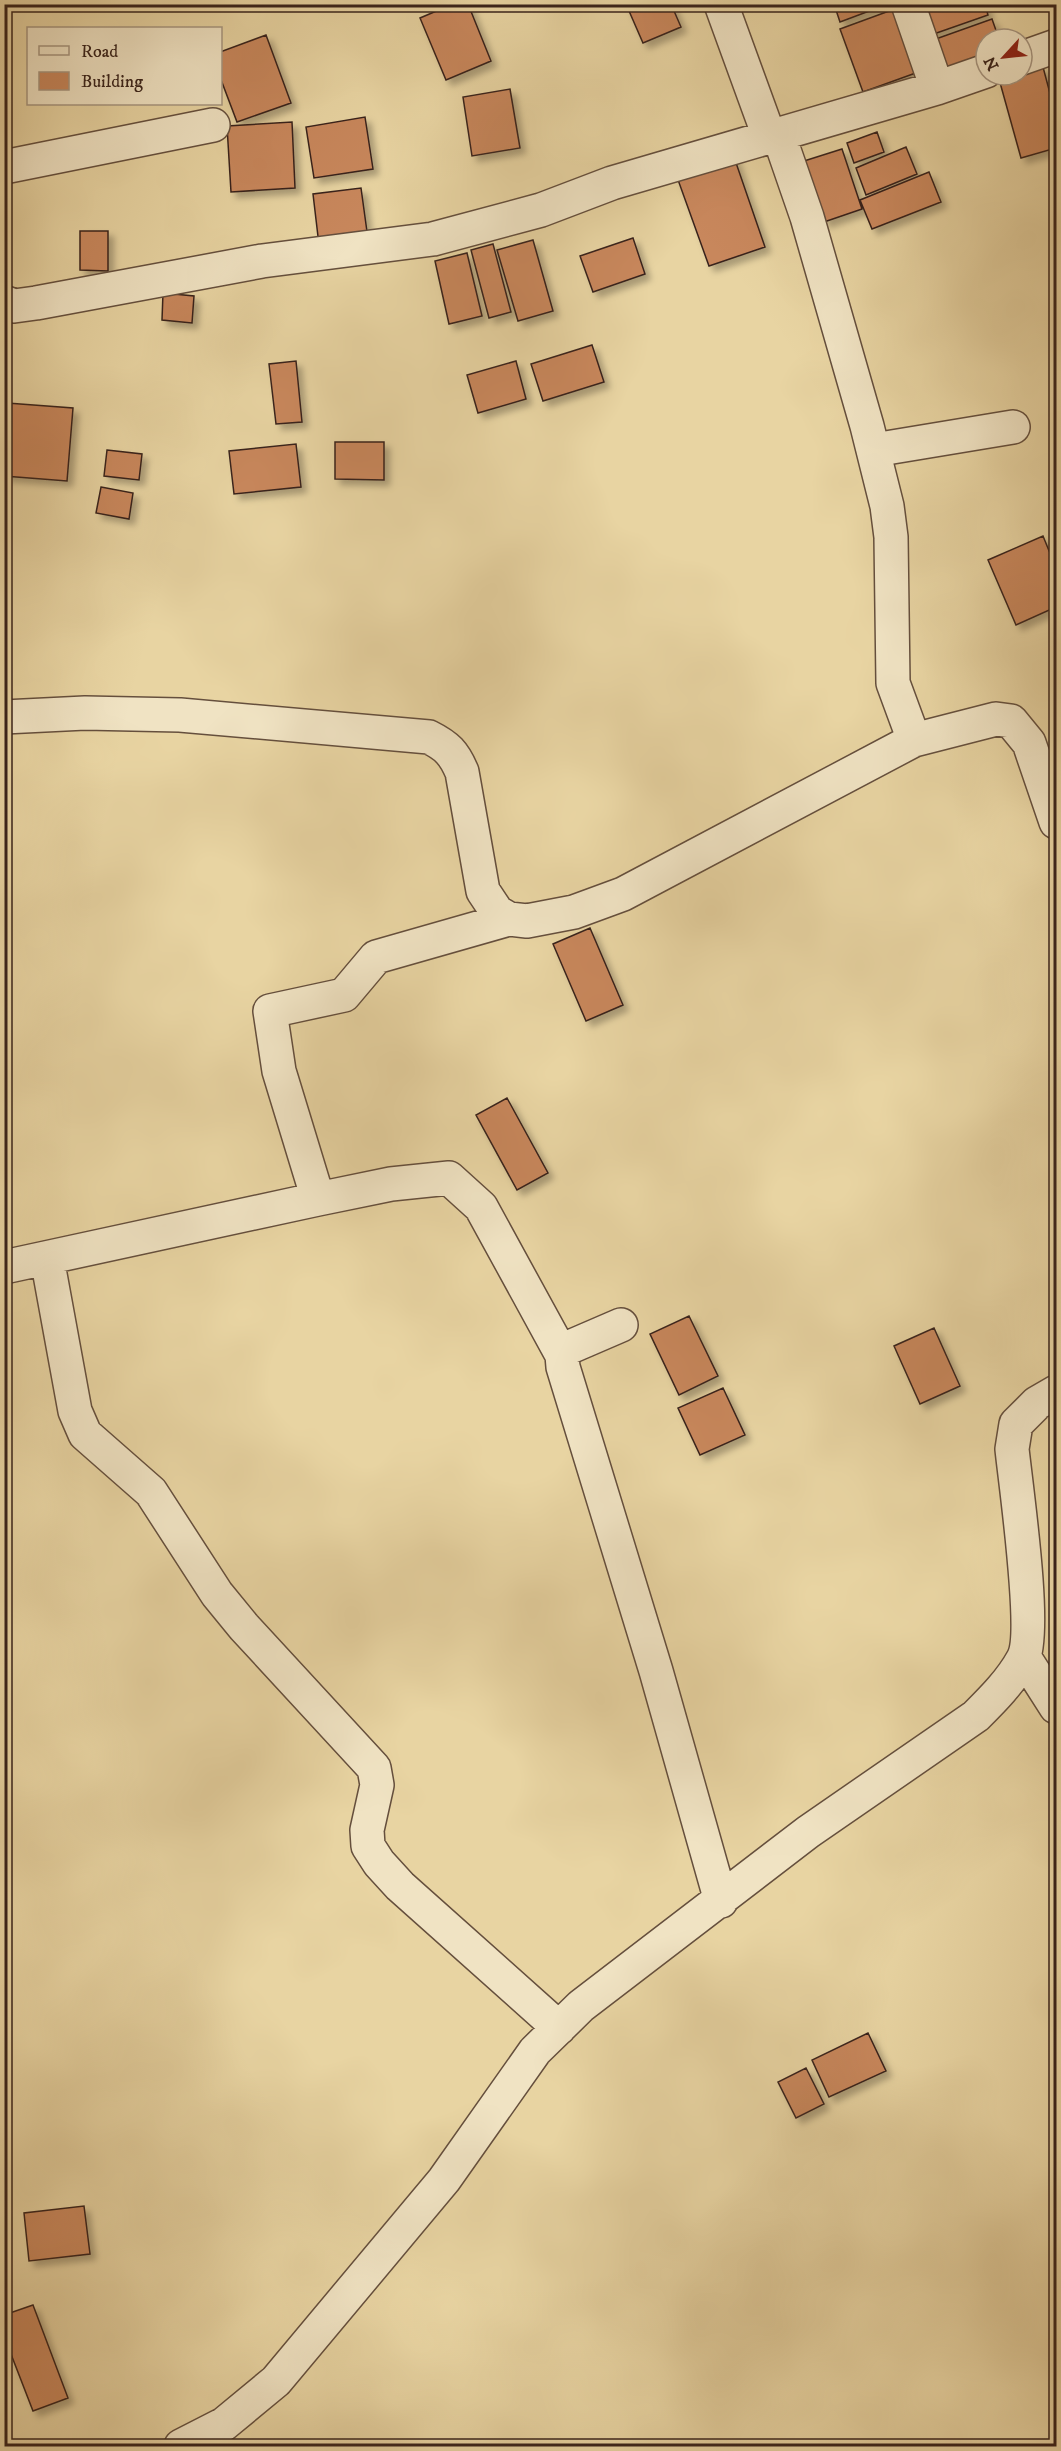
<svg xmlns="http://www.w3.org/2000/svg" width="1061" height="2451" font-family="'IM FELL DW Pica',serif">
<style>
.building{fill:#c8875c;stroke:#39231b;stroke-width:1.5;filter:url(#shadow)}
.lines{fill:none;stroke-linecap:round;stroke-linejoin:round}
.minor-casing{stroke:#654f3d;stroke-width:36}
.minor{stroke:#f0e3c3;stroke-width:33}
</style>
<defs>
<filter id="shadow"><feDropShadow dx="5.5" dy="5.5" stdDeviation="3" flood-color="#0004"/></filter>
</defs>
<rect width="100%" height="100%" fill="#e8d4a2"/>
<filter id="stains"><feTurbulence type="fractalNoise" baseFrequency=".00333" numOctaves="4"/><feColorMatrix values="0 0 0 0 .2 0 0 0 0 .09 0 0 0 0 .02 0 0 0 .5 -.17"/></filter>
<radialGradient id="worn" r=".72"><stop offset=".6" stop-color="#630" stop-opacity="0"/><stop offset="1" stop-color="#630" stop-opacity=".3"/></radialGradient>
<path class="building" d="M453,4h15l23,57 -45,19 -26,-62z
M626,4h45l10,23 -38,16z
M834,4h54l-48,18z
M917,4h68l3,11 -60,21z
M900,7l24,63 -61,22 -23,-63z
M992,19l7,20h-13v22l-41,14 -12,-35z
M266,35l25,68 -54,19 -17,-45v-25z
M1043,67l13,49v32l-35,10 -22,-79z
M510,89l10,59 -48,8 -9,-59z
M365,117l8,52 -59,9 -8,-51z
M292,122l3,66 -64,4 -4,-66z
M877,132l7,20 -30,11 -7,-20z
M906,147l11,27 -51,21 -10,-27z
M842,149l20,60 -38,13 -20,-61z
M734,157l31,90 -56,19 -32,-89z
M929,172l12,30 -69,27 -12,-29z
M361,188l7,51 -49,6 -6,-51z
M80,231h28v40l-28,-1z
M633,238l12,36 -52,18 -13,-36z
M533,240l20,71 -35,10 -21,-71z
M493,244l18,68 -22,6 -18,-68z
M467,253l15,63 -33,8 -14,-63z
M163,293l31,3 -2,27 -30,-3z
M592,345l12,37 -61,19 -12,-37z
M296,361l6,61 -26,2 -7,-60z
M516,361l10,38 -48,14 -11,-38z
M7,403l66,5 -6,73 -63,-5z
M335,442h49v38l-49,-1z
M296,444l5,43 -67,7 -5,-43z
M107,450l35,4 -3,26 -35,-4z
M101,487l32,6 -4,26 -33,-6z
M1043,536l13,32v39l-40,18 -28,-65z
M590,928l33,77 -37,16 -33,-77z
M507,1098l41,75 -31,17 -41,-75z
M689,1316l29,60 -39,19 -29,-61z
M934,1328l26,58 -40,18 -26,-58z
M723,1388l22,47 -45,20 -22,-47z
M868,2033l18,38 -57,26 -17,-37z
M806,2068l18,36 -28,14 -18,-36z
M84,2206l6,48 -61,7 -5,-48z
M33,2305l35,93 -35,13 -29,-75v-21z"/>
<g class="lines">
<defs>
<path id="minor" d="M721,4l48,132
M908,4l29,84
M1022,58l34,-12
M778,133l29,84 60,209 20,80 4,31 2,146 21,57 82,-21 15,2 18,22 27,79
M4,167l209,-42
M4,302l10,4 22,-3 226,-42 171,-22 108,-29 71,-27 325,-95 49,-17
M874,450l139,-23
M4,717l81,-4 95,2 249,22c18,9 25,16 33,35l21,119 14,21 12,7 18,2 47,-9 49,-18 291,-154
M318,1199l-39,-128 -9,-60 74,-16 32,-38 133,-38
M47,1258l28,153 10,23 66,58 66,102 27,33 130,141 3,17 -10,45 1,16 11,17 21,23 159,142
M4,1267l314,-68 73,-15 58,-6 32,29 81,148
M621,1325l-51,22 -8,8 1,12 93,304 65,230
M1024,1657l32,50
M181,2446l43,-22 52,-43 168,-201 91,-129 46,-45 227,-174 168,-116c17,-17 35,-35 47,-57 14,-27 -7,-172 -11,-210l4,-25 21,-21 19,-11"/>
</defs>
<use href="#minor" class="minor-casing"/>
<use href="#minor" class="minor"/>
</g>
<rect width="1061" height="2451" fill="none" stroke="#e8d4a2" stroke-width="24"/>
<rect x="6" y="6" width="1049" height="2439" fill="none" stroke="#39231b" stroke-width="3"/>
<rect x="12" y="12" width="1037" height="2427" fill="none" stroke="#39231b" stroke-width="1.5"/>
<rect x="27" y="27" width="195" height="78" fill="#f0e3c3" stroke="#a79680" stroke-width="1.5"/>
<rect x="39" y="46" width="30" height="9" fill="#f0e3c3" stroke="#a79680" stroke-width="1.5"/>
<text x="81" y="57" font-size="18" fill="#39231b">Road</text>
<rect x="39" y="72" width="30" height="18" fill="#c8875c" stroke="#a79680" stroke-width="1.5"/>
<text x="81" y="87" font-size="18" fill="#39231b">Building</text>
<g transform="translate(1004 57) rotate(243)"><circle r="28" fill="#f0e3c3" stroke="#a79680" stroke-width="1.5"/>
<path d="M0-4.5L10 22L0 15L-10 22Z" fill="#8f2418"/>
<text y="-9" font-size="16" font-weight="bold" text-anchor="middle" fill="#39231b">N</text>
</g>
<rect width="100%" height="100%" filter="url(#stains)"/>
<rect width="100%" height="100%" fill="url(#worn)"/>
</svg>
